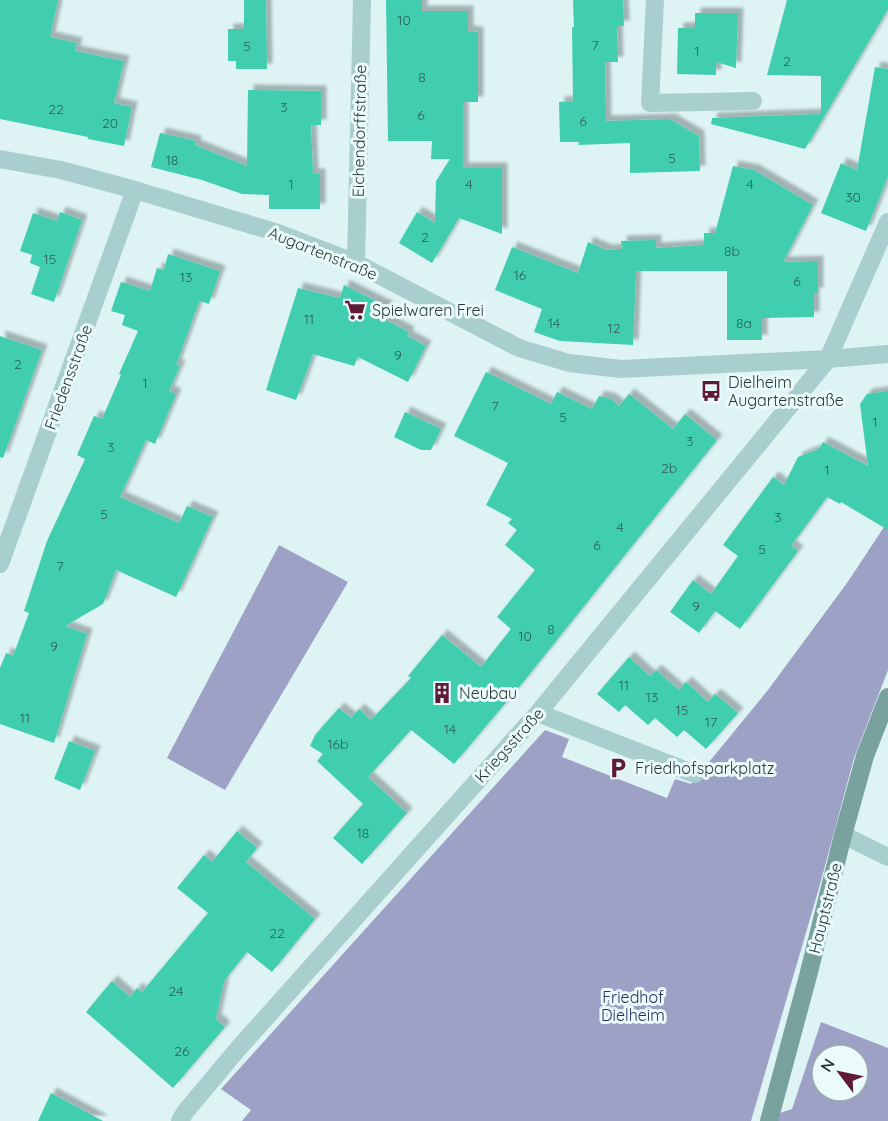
<svg xmlns="http://www.w3.org/2000/svg" width="888" height="1121" font-family="Quicksand,sans-serif">
<style>
.green{fill:#9ca1c5;fill-rule:evenodd}
.building{fill:#41ceaf;filter:url(#shadow)}
.lines{fill:none;stroke-linecap:round;stroke-linejoin:round}
.street{stroke:#a8cecd;stroke-width:18}
.secondary{stroke:#79a29e;stroke-width:18}
.labels{text-anchor:middle;dominant-baseline:central;stroke-width:6;stroke-linejoin:round;paint-order:stroke}
.number-label{font-size:14px;fill:#2f5f55}
.street-label{font-size:16px;fill:#293a37;stroke:#ebfafb}
.poi-label{font-size:16px;fill:#293a37;stroke:#ebfafb;text-anchor:start}
.park-label{font-size:16px;fill:#2a2f5a;stroke:#ebfafb}
</style>
<defs>
<filter id="shadow"><feDropShadow dx="5.5" dy="-5.5" stdDeviation="1.5" flood-color="#0004"/></filter>
</defs>
<rect width="100%" height="100%" fill="#ddf3f4"/>
<path class="green" d="M888,521v149l-34,88 -35,130 -68,233h-509l9,-11 -30,-21 324,-359 24,9 -7,18 105,41 8,-19 16,5 77,-94 79,-107z
M279,545l69,37 -123,208 -58,-32z
M821,1022l67,26v73h-119l2,-5 21,-7zM822,1055h36v36h-36z"/>
<path class="building" d="M0,0h58l-8,37 27,6 -2,8 49,10 -10,42 18,4 -8,39 -36,-7v-2l-88,-18z
M244,0h22l1,69h-31v-8h-8v-32h16z
M386,0h36v11h46v20l10,1v70h-15v66h39v66l-43,-16 -27,45 -33,-20 18,-31 18,11 1,-42 14,-22h-19l1,-18h-44z
M573,0h50l1,26h-7l1,36h-13l1,59 64,-2 29,17 1,35 -70,2v-30l-52,2 1,-3h-19l-1,-40 14,-1 -1,-74h2z
M787,0h101v9l-83,140 -94,-25 1,-6 109,-4v-38l-54,-1z
M695,13h43l-2,55 -20,-6v13l-39,-1 1,-46h17z
M875,67l13,2v107l-22,55 -45,-18 20,-50 16,7z
M248,90l73,1v34h-10l2,49h7v35h-51v-14l-27,-1 -40,-14 -51,-13 9,-34 36,8 -1,4 52,21z
M733,166l21,4 59,35 -30,57 35,-1v32h-4v24l-52,1v22h-35v-69h-91l-3,74 -73,-4 -26,-9 8,-23 -47,-19 17,-43 66,26 10,-31 18,8 16,-1 -1,-8 35,-1v8l48,-3v-12h11z
M60,212l22,8 -28,82 -23,-8 9,-27 -10,-4 2,-8 -12,-4 13,-38 24,8z
M168,254l52,17 -11,33 -9,-3 -3,6 -21,58 4,1 -11,25 7,3 -21,50 -9,-4 -26,57 59,26 8,-17 26,11 -37,80 -60,-27 -13,34 -38,22 22,8 -33,109 -54,-19v-56l6,-15 7,3 16,-43 -5,-2 23,-70 38,-82 -8,-4 17,-39 8,3 19,-44 -2,-1 19,-43 -16,-6 3,-10 -14,-4 10,-29 29,9 7,-23 7,2z
M344,285l44,22 -6,11 27,14 -2,4 19,10 -18,36 -50,-25 -4,9 -41,-12 -17,46 -30,-10 32,-102 42,10z
M0,336l42,14 -39,108 -3,-1z
M486,372l65,32 6,-12 35,17 7,-13 12,3 8,7 10,-12 44,35 12,-15 32,26 -193,241 -70,83 -43,-34 -43,47 39,36 -45,51 -29,-26 30,-34 -46,-43 6,-7 -13,-8 5,-11 24,-27 12,10 8,-9 12,11 40,-42 -3,-2 34,-41 39,32 30,-38 -14,-12 38,-47 -30,-25 12,-15 -9,-7 4,-4 -26,-14 22,-42 -54,-27z
M888,391v139l-47,-28 -1,2 -13,-7 -36,49 7,5 -58,78 -25,-18 -16,22 -29,-21 23,-32 18,14 27,-38 -15,-11 50,-68 11,8 14,-28 21,-8 4,-7 45,24 -8,-62 7,-10z
M405,412l36,17 -10,21h-10l-27,-13z
M629,657l21,19 6,-6 23,20 7,-8 22,20 7,-8 23,19 -32,36 -22,-19 -7,7 -22,-19 -7,7 -23,-20 -6,7 -22,-18z
M69,741l26,10 -15,39 -26,-11z
M237,831l20,17 -11,14 69,57 -43,53 -25,-20 -23,29 -8,38 9,8 -52,61 -87,-76 26,-31 18,16 7,-9 5,4 66,-79 -31,-25 27,-33 8,7z
M51,1093l52,28h-65z"/>
<g class="lines">
<path class="street" d="M655,0l-5,103 103,-2
M0,159l61,11 74,20 140,42 81,31 163,85 50,15 52,6 207,-10 60,-5
M356,263l6,-263
M0,564l135,-374
M538,713l157,61
M843,835l45,22
M180,1121l5,-9 52,-62 301,-337 290,-354 60,-137"/>
<path class="secondary" d="M769,1121l39,-145 35,-141 22,-79 23,-59"/>
</g>
<defs>
<symbol id="supermarket-bare" viewBox="-9 -9 18 18"><path d="M-6-5.5h2.5l.6 2H6L4.5 2H-2.5L-4.4-4H-6ZM-1.5 3.2a1.3 1.3 0 1 0 .1 0ZM3 3.2a1.3 1.3 0 1 0 .1 0Z" fill="#5f1b36" stroke="#ebfafb" stroke-width="2.5" paint-order="stroke"/></symbol>
<symbol id="bus-bare" viewBox="-9 -9 18 18"><path d="M-5-6H5V4H4V6H2V4H-2V6H-4V4H-5ZM-3.5-4V0h7V-4ZM-3.5 1.2v1.5H-2V1.2ZM2 1.2v1.5H3.5V1.2Z" fill="#5f1b36" stroke="#ebfafb" stroke-width="2.5" paint-order="stroke"/></symbol>
<symbol id="building-bare" viewBox="-9 -9 18 18"><path d="M-4-6H4V6H1V3H-1V6H-4ZM-2.5-4.3h1.7v1.8h-1.7ZM.8-4.3h1.7v1.8H.8ZM-2.5-1h1.7V.8h-1.7ZM.8-1h1.7V.8H.8Z" fill="#5f1b36" stroke="#ebfafb" stroke-width="2.5" paint-order="stroke"/></symbol>
<symbol id="parking-bare" viewBox="-9 -9 18 18"><path d="M-3.5-5.5H1a3.5 3.5 0 0 1 0 7H-1V5.5H-3.5ZM-1-3.4V-.6H.8a1.4 1.4 0 0 0 0-2.8Z" fill="#5f1b36" stroke="#ebfafb" stroke-width="2.5" paint-order="stroke"/></symbol>
</defs>
<g fill-rule="evenodd">
<use href="#supermarket-bare" x="340" y="295" width="30" height="30"/>
<use href="#bus-bare" x="696" y="376" width="30" height="30"/>
<use href="#building-bare" x="427" y="678" width="30" height="30"/>
<use href="#parking-bare" x="603" y="753" width="30" height="30"/>
</g>
<g class="labels">
<g class="number-label">
<text x="404" y="20">10</text>
<text x="595" y="45">7</text>
<text x="247" y="46">5</text>
<text x="697" y="51">1</text>
<text x="787" y="61">2</text>
<text x="422" y="77">8</text>
<text x="284" y="107">3</text>
<text x="56" y="109">22</text>
<text x="421" y="115">6</text>
<text x="583" y="121">6</text>
<text x="110" y="123">20</text>
<text x="672" y="158">5</text>
<text x="172" y="160">18</text>
<text x="291" y="184">1</text>
<text x="469" y="184">4</text>
<text x="750" y="184">4</text>
<text x="853" y="197">30</text>
<text x="425" y="237">2</text>
<text x="732" y="251">8b</text>
<text x="50" y="259">15</text>
<text x="520" y="275">16</text>
<text x="186" y="277">13</text>
<text x="797" y="281">6</text>
<text x="309" y="319">11</text>
<text x="554" y="323">14</text>
<text x="744" y="323">8a</text>
<text x="614" y="328">12</text>
<text x="398" y="355">9</text>
<text x="18" y="364">2</text>
<text x="145" y="383">1</text>
<text x="495" y="406">7</text>
<text x="563" y="417">5</text>
<text x="875" y="422">1</text>
<text x="690" y="441">3</text>
<text x="111" y="447">3</text>
<text x="669" y="468">2b</text>
<text x="827" y="470">1</text>
<text x="104" y="514">5</text>
<text x="778" y="517">3</text>
<text x="620" y="527">4</text>
<text x="597" y="545">6</text>
<text x="762" y="549">5</text>
<text x="60" y="566">7</text>
<text x="696" y="606">9</text>
<text x="551" y="629">8</text>
<text x="525" y="636">10</text>
<text x="54" y="646">9</text>
<text x="624" y="685">11</text>
<text x="652" y="697">13</text>
<text x="682" y="710">15</text>
<text x="25" y="718">11</text>
<text x="711" y="722">17</text>
<text x="450" y="729">14</text>
<text x="338" y="744">16b</text>
<text x="363" y="833">18</text>
<text x="277" y="933">22</text>
<text x="176" y="991">24</text>
<text x="182" y="1051">26</text>
</g>
<g class="street-label">
<text transform="translate(359 131) rotate(-89)">Eichendorffstraße</text>
<text transform="translate(323 253) rotate(22)">Augartenstraße</text>
<text transform="translate(68 377) rotate(-70)">Friedensstraße</text>
<text transform="translate(509 745) rotate(-48)">Kriegsstraße</text>
<text transform="translate(825 908) rotate(-76)">Hauptstraße</text>
</g>
<g class="poi-label">
<text x="372" y="310">Spielwaren Frei</text>
<text x="728" y="382">Dielheim<tspan x="728" dy="18">Augartenstraße</tspan></text>
<text x="459" y="693">Neubau</text>
<text x="635" y="768">Friedhofsparkplatz</text>
</g>
<g class="park-label">
<text x="633" y="997">Friedhof<tspan x="633" dy="18">Dielheim</tspan></text>
</g>
</g>
<g transform="translate(840 1073) rotate(302)"><circle r="28" fill="#ebfafb" stroke="#9dadad" stroke-width="1.5"/>
<path d="M0-4.5L10 22L0 15L-10 22Z" fill="#5f1b36"/>
<text y="-9" font-size="16" font-weight="bold" text-anchor="middle" fill="#293a37">N</text>
</g>
</svg>
